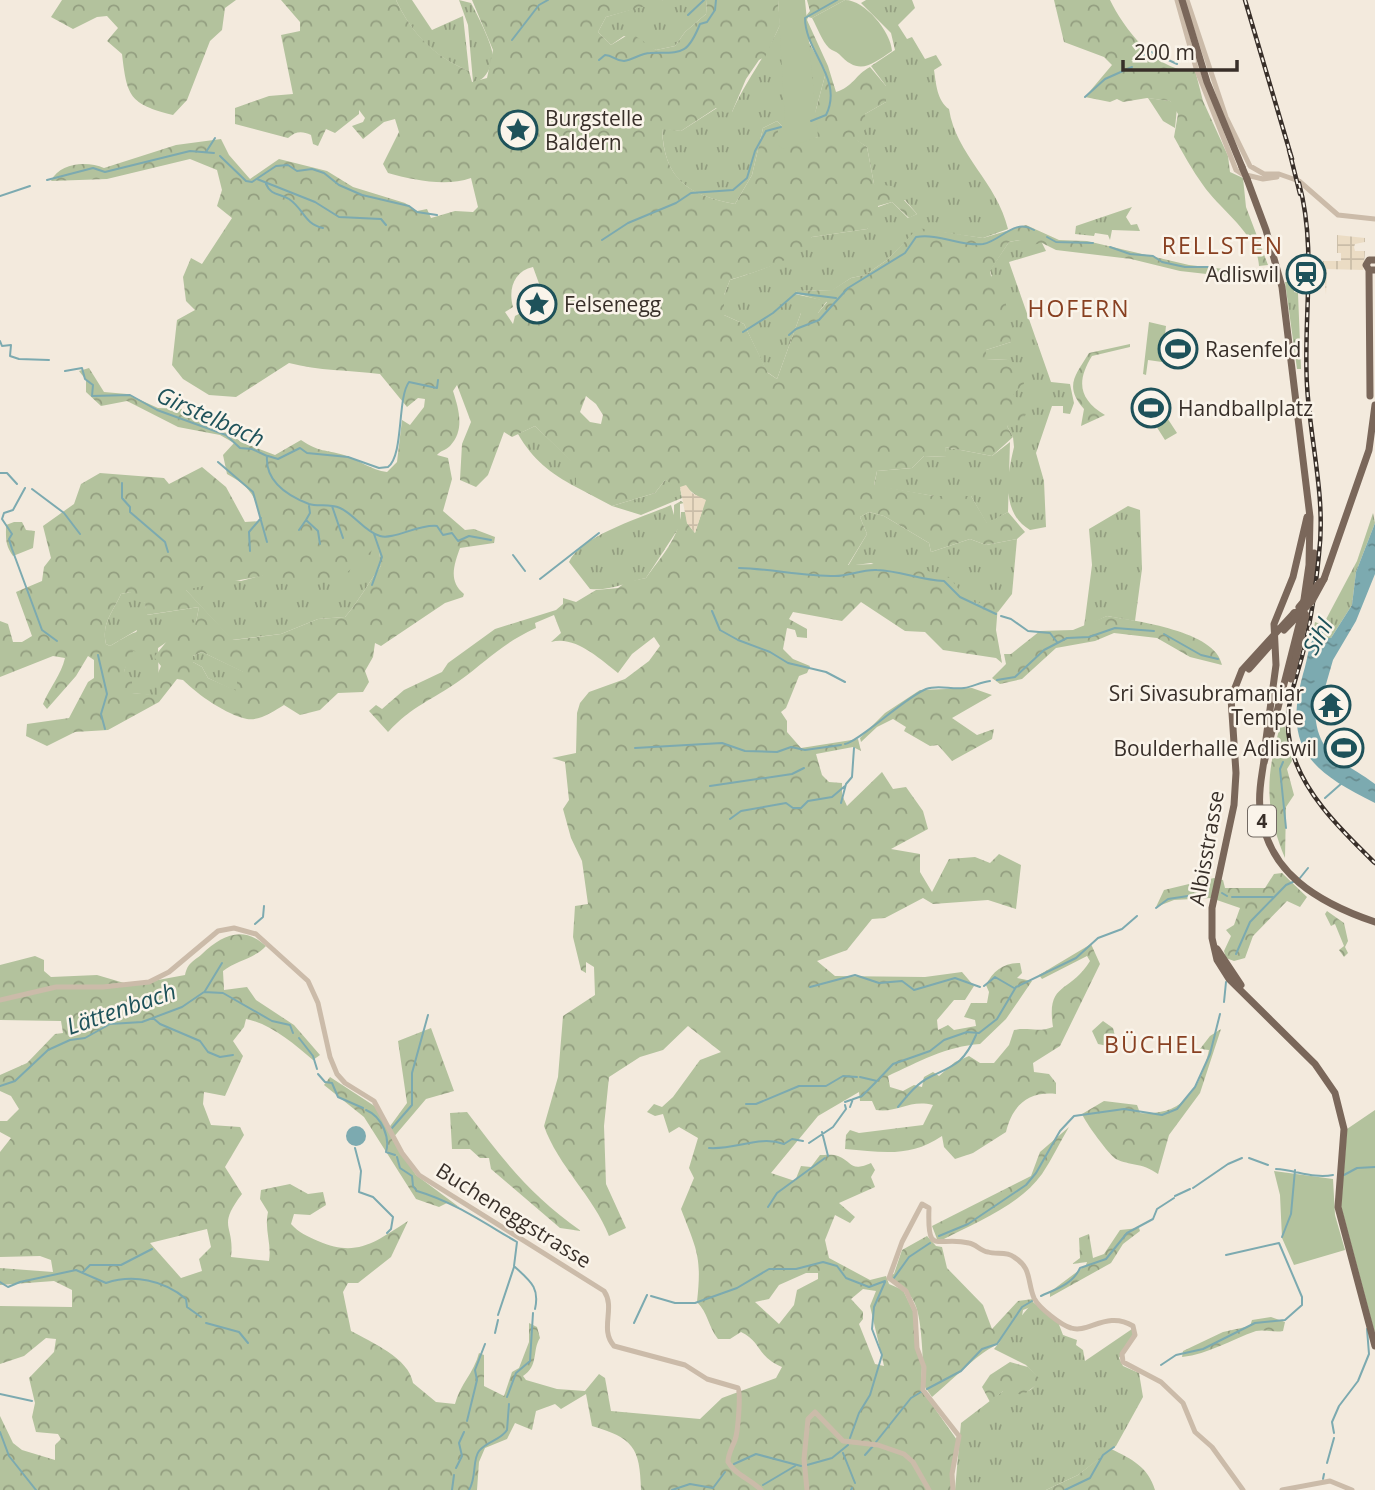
<svg xmlns="http://www.w3.org/2000/svg" width="1375" height="1490" font-family="'Open Sans',sans-serif">
<style>
.grass{fill:url(#grass-tufts)}
.forest{fill:url(#forest-crowns);fill-rule:evenodd}
.green{fill:#b3c29d}
.plaza{fill:url(#plaza-grid)}
.water{fill:url(#water-ripples)}
.lines{fill:none;stroke-linecap:round;stroke-linejoin:round}
.stream{stroke:#7caab0;stroke-width:2}
.minor{stroke:#cbbba9;stroke-width:5}
.major{stroke:#7a675a;stroke-width:7}
.rail-casing{stroke:#382f29;stroke-width:4.5}
.rail{stroke:#faf4ea;stroke-width:2;stroke-dasharray:5;stroke-linecap:butt}
.major-bridge{stroke:#7a675a;stroke-width:7}
.labels{text-anchor:middle;dominant-baseline:central;stroke-width:5;stroke-linejoin:round;paint-order:stroke}
.shield{fill:#faf4ea;stroke:#726a63;stroke-width:2}
.shield-label{font-size:19px;font-weight:bold;fill:#382f29}
.poi-label{font-size:21px;fill:#382f29;stroke:#faf4ea;text-anchor:start}
.street-label{font-size:21px;fill:#382f29;stroke:#faf4ea}
.neighbourhood-label{font-size:23px;letter-spacing:2px;fill:#884021;stroke:#faf4ea}
.water-label{font-size:23px;font-style:italic;fill:#1e525a;stroke:#faf4ea}
</style>
<defs>
<pattern id="grass-tufts" width="24" height="20" patternUnits="userSpaceOnUse" patternTransform="scale(1.75)"><rect width="24" height="20" fill="#b3c29d"/><path d="M3 7l-1-3M5 7V3M7 7l1-3M15 17l-1-3M17 17v-4M19 17l1-3" fill="none" stroke="#939e80"/></pattern>
<pattern id="forest-crowns" width="20" height="18" patternUnits="userSpaceOnUse" patternTransform="scale(1.75)"><rect width="20" height="18" fill="#b3c29d"/><path d="M2 6a3 3 0 1 1 6 0M12 15a3 3 0 1 1 6 0" fill="none" stroke="#939e80"/></pattern>
<pattern id="plaza-grid" width="8" height="8" patternUnits="userSpaceOnUse" patternTransform="scale(1.75)"><rect width="8" height="8" fill="#ebdcc4"/><path d="M0 4h8M4 0v8" fill="none" stroke="#cabda8"/></pattern>
<pattern id="water-ripples" width="26" height="14" patternUnits="userSpaceOnUse" patternTransform="scale(1.75)"><rect width="26" height="14" fill="#7caab0"/><path d="M2 4q2-2 4 0t4 0M15 11q2-2 4 0t4 0" fill="none" stroke="#678b8f"/></pattern>
</defs>
<rect width="100%" height="100%" fill="#f3eadd"/>
<path class="grass" d="M396,0h16l20,30 31,-14 6,55c-35,-14 -57,-37 -73,-71z
M459,0l12,3c6,11 19,37 21,48 2,12 -6,31 -19,31l-5,-57z
M663,0h44l-1,14 -21,18 -10,14 -19,4 -32,-14 -13,9 -13,-13 8,-15z
M866,0h46l3,8 -17,17 9,14 5,-2 13,22 11,-4 6,10 -8,5c2,13 3,31 15,39 7,46 48,73 59,120l-25,9 -65,-9 -31,31 -22,15 -14,3 -18,12 -36,1 -2,3 32,7 -9,12h-17l-24,66 -10,-7 -23,-48 -20,-9v-20l6,-15c31,-10 60,-18 82,-43l55,-8 11,-22 14,-5 16,16 9,-4 -12,-14h-12l-19,-16 -7,-37 -11,-7 9,-26 21,-12v-16l-15,-20 24,-16 -4,-17 -30,-30z
M780,25l21,4 25,43 -11,41 -32,14 -6,-6 -14,7 -11,47 -17,29c-48,-9 -71,-25 -73,-76l19,3 36,-23 15,4c14,-32 34,-56 48,-87z
M1148,98l22,3 7,7 -2,20 -12,-7z
M1132,207l-6,10 5,8 6,-1 3,7 -28,-1 -2,10 -2,-5 -13,-2 -1,3 -19,-2 1,-8z
M1020,240l22,3 4,8 -37,11 42,120 19,2 4,19 -4,11 -7,-1v-7h-11l-16,47 8,28 2,46 -16,3c-29,-17 -23,-54 -16,-83l-1,-10 -6,-11 3,-2 3,-30 -5,-34 -22,-1v-9l25,-8 -21,-72 19,-28z
M1285,282h9v10l4,1 3,76h-4z
M535,426l42,40 -1,21c-26,-14 -43,-27 -58,-53z
M1010,442l-2,70 -21,12 -16,-28h-37l-60,-10 3,-15 35,-3 12,-12 22,1 -1,-10 47,9z
M665,480l15,7 2,11 -41,17 -29,-9 43,-13z
M681,501l3,2 -4,1v22l-34,52c-20,4 -34,13 -56,11l-21,-27c12,-27 75,-45 102,-57l3,10v-10z
M1128,506l12,4 2,59 -7,52 -28,-5 -23,11 8,-62 -3,-36z
M869,512l15,4 45,27 2,9 39,-13 16,6 31,-6 -5,55 -14,18 -127,-49 -23,3 19,-32 -7,-17z
M1373,513l2,10 -19,49 -4,33 -21,33h-7l-1,-8 -11,9 3,-17 8,3 34,-64z
M378,544l3,22c-13,17 -22,35 -36,51l-27,2 -37,15 -49,6 -47,-51 43,-10 13,2z
M130,592l15,11 2,12 52,-8 -3,15 -38,26 1,48 -27,-3 -8,-22 13,-41 -27,16 -4,-2c-5,-21 7,-32 15,-50z
M202,652l42,20 -7,20 -29,-14 -6,-11 -9,-5v-6z
M1033,1302l25,20 5,13 14,5 -1,5 7,5 2,11 47,-32 2,4 -15,25 4,8 16,7 4,24 -27,49 -38,29 -32,15h-91l6,-67 42,-32c18,-1 25,8 36,-12l-13,-14 -32,-16z"/>
<path class="forest" d="M62,0h174l-11,8 -3,22 -12,11 -23,59 -14,15c-44,-11 -46,-19 -51,-61l-15,-13 11,-13 -11,-12 -10,1 -24,12 -22,-12z
M281,0h115c16,34 39,57 73,71l3,11 15,-4 6,-28 -21,-50h191l-6,8 -8,-3 -43,12 -8,15 13,13 20,-12 25,17 19,-4 10,-14 21,-18 1,-14h71l2,25 -15,32 -6,3 -13,19 -14,33 -7,1 -9,-5 -35,23 -19,-2c2,50 26,66 73,75l17,-29 11,-47 14,-7 6,6 -4,3 -1,15 40,-8 -13,-18 10,-6 11,-41 -26,-49 10,-12 -3,-11h38l-33,18 -4,-1 -1,3 21,46 8,26c17,-5 19,-17 34,-25l16,19v16l-21,12 1,14 -9,12 10,7 7,37 18,2 1,13 11,1 13,14 -8,4 -17,-16 -14,4 1,8 -12,15 -55,8c-9,22 -60,36 -82,43l-6,15v20l20,9 24,49 9,6 24,-66h17l9,-11 -32,-9 2,-2 35,-1 19,-12 14,-3 22,-15 31,-32 65,10 43,-13 33,15 28,1 102,24 35,4 18,9 -62,-7 -49,-12 -75,-9 -14,-7 -15,3 -7,-6 -11,2 -19,29 1,5 12,6 8,60 -25,8v9l22,1 13,6 3,18 -11,10 15,15 -6,14 -15,3 6,11 -21,19 -47,-9 2,10 -23,-1 -12,12 -35,3 -3,14 60,11h37l16,27 21,-11 17,20 -8,7 -31,6 -16,-6 -39,13 -2,-9 -45,-27 -15,-4 -9,5 7,17 -19,31 52,-2 49,14 12,15 11,5 4,8 12,-8 10,7 -2,26 6,33 -6,-5 -53,-8 -18,-18 -20,-1 -44,-29 -19,19 -49,-9 -4,7 18,10v9l-10,-1 -2,-7 -8,-2 -4,21 10,10 17,7 -3,7 -8,3 -13,32 -5,4 6,9v11l14,16 57,-9 3,12 -8,-4 -37,7 6,21 7,7 13,1v12l5,11 35,-34 11,17 13,-2 17,24 5,18 -37,20 29,5v18l12,20 17,-33 26,-2 15,6 9,-9 22,11 -5,44 -28,-9 -55,4 -10,-6 -38,20 -13,1 -25,31 -30,11 18,15 90,1 37,-5 12,14 -9,14h-11l-17,20 1,10 10,-5 6,5 22,-4 -1,-6 -11,-3 7,-14h16l2,-11 -3,-7c7,-14 17,-22 34,-22l2,10 -5,5 15,3 -26,38 -26,25c-33,2 -62,18 -92,32l2,11 13,4 11,-6 8,2 2,-10 9,-5 6,4 16,-14 14,-6 11,7h14l15,-18 5,-15c15,-3 24,3 39,-3 -7,-46 17,-33 37,-66l-3,-5 -45,23 -3,-4 52,-31 9,20 -40,82 -27,17 1,9 15,2 7,9v11c-28,-3 -44,12 -50,38l-33,21 -18,6 -11,-12 -2,-11c-32,22 -60,16 -97,13l1,-14 4,-5 9,3 64,-8 10,-20c-24,-6 -34,8 -57,5l-4,-9h-12l-1,-9 -41,24 -47,57 24,8 6,-15 10,1 9,-12c5,0 14,-1 18,1 16,7 12,16 33,7l4,7 -4,7 4,10 -36,16 16,14 -5,6 -15,-8 -10,25 4,18 41,22 16,-4 3,8 14,6 10,21 9,54 -1,24 36,51 -6,50h-310c-1,-43 -8,-52 -49,-64l-6,-32 -25,15 -6,-5 -19,7 -4,19 -17,-7 -8,16 -22,9 -6,14 -2,28h-477v-74l13,27 9,7 33,10v-15l6,-6 -3,-5 -22,-2 -4,-15 3,-14 -6,-25 25,-26 2,-13 -10,-1 -22,18 -24,8v-58l72,1v-17l-18,-9 -54,4v-17l53,4 -2,-12 -11,-4 -40,1v-105l11,-14 -11,-6v-11h7l12,-12 -8,-13 -11,-5v-16l27,-12 28,-29 8,-1 -2,-12 -61,-1v-55l35,-9 9,4v11l7,6 46,-2 34,10 54,-10c3,-13 8,-13 17,-21 20,-19 41,-29 64,-8 -12,13 -29,14 -43,25l1,19 23,-3 9,13 38,25 26,30 -7,5c-20,-17 -42,-36 -67,-41l-2,8 -11,14 10,15 -18,40 -21,-4 -1,12 8,21 29,2 4,8 -19,32 17,27c-26,34 -7,30 -11,63l38,4c3,-17 -5,-32 -1,-49l-8,-13 1,-9 29,-6 18,10 15,-2 3,13 -16,10 -16,-1 -3,10c8,9 16,12 27,17 39,17 57,1 90,-20l-17,36 -33,26h-10l-5,9 8,39c20,11 58,27 62,52l23,19 19,2c5,-20 19,-31 24,-51l5,2v31l20,10 8,-24 7,-4 10,-26v-19l8,4 3,11c-8,12 -1,28 -17,38l3,4 31,9 28,2 14,-17 6,4 6,33 89,8 22,-21 54,-20 6,-11c-26,-11 -20,-25 -41,-35l-11,7h-12c-10,-13 -10,-26 -21,-37 5,-46 0,-51 -16,-93l13,-31 -5,-10 9,-30 -19,-11 -10,6 -6,-19 -8,2 -8,-4 7,-8 8,3 11,-10 27,-37 21,-8 -33,-26 -25,24 -23,7 -31,20 -5,49 2,58 20,44 -17,8c-15,-39 -51,-70 -65,-110l14,-49 5,-61 32,-21 -1,-28 -8,-5v11l-5,-3 -8,-33 2,-31 13,-2 -6,-43 -11,-23 -8,-29 6,-9 -4,-38 -13,-4 24,-5 1,-40 3,-10 9,-11 36,-13 24,-18 11,-15 -6,-9 -22,17 -14,19c-18,-14 -43,-38 -67,-31l10,-9 -7,-18 -19,8 1,5c-35,16 -48,32 -77,53 -28,20 -46,24 -71,51l-19,-21 7,-6 6,4 22,-19 38,-18 6,-9 47,-34 61,-19 7,-6v-6l13,4 20,-12 22,-2 8,-6 20,-4c14,-20 34,-41 35,-66h5l1,11 8,10 8,-25 -2,-9 -13,-10 -4,2 -19,-11 -10,13 -43,13 -36,-19v-21l-41,-40 -23,11 -8,-5 -16,43 -12,12 -16,-7 2,-36 9,-22 -14,-37 -4,6c6,19 12,39 -3,55 -5,5 -9,4 -13,9l11,3 4,21 -9,32 22,19 9,-1 21,8 -1,6 -34,5c-6,17 -12,33 4,46l-1,3 -18,6 -64,43 -6,-3 -2,14 -8,14 4,11 -6,10 -25,1 -18,17 -20,5 -16,-10c-10,6 -24,16 -37,14 -20,-4 -49,-24 -64,-39l-6,-1 -18,23 -51,28 -33,2 -28,14 -21,-10 1,-12 42,-6 19,-36 6,-4v-18l-6,-4 -12,20 -29,33 -4,-5c7,-17 18,-29 22,-46l-12,-2 -53,21v-56l8,3 5,18h9l10,-6 -16,-44 26,-11 2,-14 7,-9 -8,-32 31,-22 7,-20 19,-11 64,5 5,6 33,-17 24,20 19,35 15,-1c-3,-25 -11,-35 -33,-47l-4,-19 11,-12 -14,-8 -42,-8 -51,-26 -26,5 -15,-14v-12l-7,-9 10,-3 15,24 23,2 31,14 25,1 63,35 29,11 26,-15c20,13 23,9 43,15 15,5 27,15 43,17l10,-10 5,-42 8,5 14,-18 1,-8 -7,-1 -11,9 -27,-33c-32,-4 -61,-3 -91,-11l-53,34 -27,-2 -26,-16 -11,-14 5,-45 18,-10 -9,-9 -3,-24 8,-19 11,6 30,-46 -15,-12 5,-16 -5,-20 -27,-11 -83,20 -56,2c9,-19 37,-20 53,-13l72,-23 45,-6 8,16 21,24 29,-20 48,12 26,16 52,16 12,8 10,-2 4,9 24,-7 18,1 5,-5 -7,-29c-25,9 -58,2 -83,-5l-5,-9 16,-32 -4,-13 -11,3 -21,17 -11,-13 11,-4 2,-4 -6,-8v4l-24,19 -9,-4 -8,17 -5,-2 -2,-9c-9,-4 -15,-4 -23,3l-53,-14v-16l34,-12 24,-2 -12,-59 19,-4v-9zM533,267l12,33 -30,16 -2,8 -8,-12 8,-5c-5,-18 1,-36 20,-40zM586,396l10,8 7,11 -2,9 -11,-2 -10,-10zM378,545l3,21c-13,17 -22,35 -36,51l-27,2 -37,15 -48,6 -47,-50c26,-7 54,-9 81,-15l14,9 62,-8zM130,592l3,8 12,3 1,12 53,-8 -3,15 -29,6v13l-13,16 7,9 -6,14 3,15 -26,-2v-15l-8,-7 9,-20 15,2 10,-14 1,-6c-20,-8 -32,4 -49,13l-4,-2c-5,-21 7,-32 15,-50zM202,652l41,20 -6,9v10l-29,-13 -6,-11 -9,-5v-6zM207,1229l4,18 -12,12 3,12 -21,7 -31,-35zM806,1273h12v6l-21,11 -3,15 -15,19 -24,-22 14,-3 10,-14zM863,1289l13,2 -6,15 14,60 -9,-2 -16,-40 4,-5v-7l-12,-13z
M1054,0h56c14,29 49,75 85,70l8,31 25,55 2,16 13,6 3,29 22,58 -9,1c-2,-33 -39,-56 -56,-81 -11,-15 -20,-32 -29,-48l4,-23 -8,-13 -23,-3 -24,4 -6,-3 -7,3 -25,-5 27,-32 -8,-8 -40,-15z
M1130,344v3l-38,9c-16,26 -13,43 13,59l-24,11 3,-17c-20,-23 -9,-33 5,-56z
M14,522h8l4,8 9,1 -2,17 -20,8c-8,-11 -7,-17 -7,-31z
M1107,616c29,5 109,15 115,49l-32,-8 -33,-19 -43,-5 -19,8 -39,7 -34,31 -22,5 -8,-6 14,-14 -2,-10h7l29,-23 33,-1z
M972,688l20,7 -40,23 25,17 17,-6 -2,10 -40,22 -14,-16 -8,1 -26,-15 2,-4 -13,-8 -16,8 -16,15 -1,-4 25,-25 35,-23z
M1283,717l9,44 -5,8 7,26 -8,12 -1,51c-22,-53 -19,-87 -2,-141z
M1282,873l25,24 -7,10 -13,-6 -34,35 -8,22 -11,3 -8,-3 -2,-7 7,-15 -5,-6 8,-5 6,-17 -29,-10 -37,2 -18,7 8,-17 50,-12 9,2 2,8h40l9,-14z
M1327,911l17,12 4,18 -3,6 3,6 -4,4 -5,-7 5,-4 -9,-22 -4,2 -6,-12z
M1103,1021l10,7 3,12 -4,7 -14,-3 -6,-13z
M431,1028l23,63 -28,8 -34,40 24,36 43,32 -12,-4 -8,4 -23,-8 -52,-82 -40,-32 6,-8 46,30 12,22 19,-26 -9,-62z
M1221,1029l-21,64 -31,42 -11,39c-17,-12 -28,-8 -42,-15 -7,-4 -31,-37 -34,-45l22,-13 33,4 3,8c43,3 60,-23 69,-63l-9,-1 10,-13z
M467,1112c36,48 64,84 114,119l-21,-3 -69,-59 -2,-11h-9l-10,-9h-18l-2,-36z
M1069,1127c-9,15 -17,32 -27,47 -23,32 -66,48 -100,66l-5,-1 -5,-13 99,-50 9,-24z
M1139,1228l1,3 -17,13 -12,19 -61,34v-5l36,-27 1,-3 -15,2 8,-6 -1,-20 10,-4 4,24 11,-4 16,-24z
M927,1236l9,10 6,1 5,21 36,37 9,24 26,-28 15,-2v7l-10,4c-2,23 -23,32 -40,43 -18,13 -34,30 -51,44l-7,-10c-3,-22 -2,-65 -10,-83 -5,-14 -19,-16 -25,-29l4,-1 8,-24z
M1271,1317l14,5 -2,9c-9,2 -18,-2 -27,0 -26,9 -47,23 -74,26l1,-6 40,-19 27,-6 2,-6z
M1010,1362l18,5 12,12 -1,4 -16,12 -20,-4 -13,11 -8,-15 8,-12z
M1111,1449c21,10 37,18 44,41h-109l32,-15z"/>
<path class="green" d="M778,0h27l13,137 -35,12 -5,-4v-15l7,-8z
M845,0c20,0 46,32 47,51 -21,14 -33,25 -53,3 -3,-3 -7,-3 -10,-6 -7,-7 -12,-21 -17,-30z
M1149,322l17,4 -4,36 -14,-2 -2,15 -3,-1z
M1169,332l20,1 -2,33h-20z
M1162,410l15,23 -12,7 -14,-22z
M1375,1110v224l-34,-128 6,-77z
M1274,1171l59,8 2,36 10,35 -51,15 -12,-27 -2,-43z"/>
<path class="plaza" d="M1337,235l28,3v4l-10,2 -1,3 1,4h10l-1,14 -1,5 -36,-1 -1,26 -3,-34h18v-8h-4z
M686,485l6,8 14,7 -11,33 -8,-10 -7,-36z"/>
<path class="water" d="M1375,523v51l-19,47 -23,39 -13,45 -5,6c2,46 28,49 60,73v19c-69,-34 -93,-58 -70,-136 4,-14 4,-31 18,-37l1,8h7l21,-33 4,-33z
M346 1136a10 10 0 1 1 20 0a10 10 0 1 1-20 0Z"/>
<g class="lines">
<path class="stream" d="M688,15l16,-15
M512,40l27,-35 9,-5
M599,60l6,-5c8,0 10,6 19,6 9,-1 17,-8 26,-8 32,-1 37,3 50,-29l7,-2 8,-12 1,-10
M1137,61l12,-10 28,13
M1085,97l20,-18 27,-12
M811,121l15,-6c18,-36 -21,-63 -21,-97l32,-18
M206,152l9,-14
M220,156l26,25 6,1 24,-16 12,-1 9,6 15,-2 12,4 15,12 23,10 47,11 8,6 20,3
M257,179l58,23 24,15 42,2 5,6
M47,180l46,-12 12,4 85,-21 24,2
M266,184c5,12 14,9 23,15 15,10 15,25 34,29
M0,196l30,-10
M1047,237l9,5 37,1
M602,240l26,-17 48,-20 15,-10 42,-3 14,-12 8,-27 11,-20 15,-4
M1110,247l20,7 23,2 9,6 23,5h29
M743,332l30,-19 23,-20 40,5
M789,335l7,-6 23,-9 29,-32 57,-35 11,-16c23,-4 46,10 67,7 18,-3 31,-26 51,-14
M0,341l2,5 9,-1 -1,11 9,3 30,1
M65,371l17,-3 3,11 8,6 -1,11 38,-1 27,15 69,25 14,13 12,1 15,7c-2,25 19,39 42,48 9,3 20,-1 31,4 14,6 25,24 40,28 14,4 38,-12 57,-10l6,9 9,-2 6,8 11,-5 22,4
M268,456l10,3 22,-11 7,5 41,4 31,11 9,-1c16,-12 9,-69 21,-85l28,6 1,-8
M218,462l35,30 14,50
M0,473h7l10,11
M122,483v15l8,9v5l35,30 3,10
M25,488l-12,22 -9,3 -2,6 10,15 -3,5 3,10 30,81 15,11
M32,489l32,24 16,21
M309,506l1,7 -4,7 12,11 2,13
M332,506l11,32
M299,530l7,-10
M250,551l-1,-19 12,-14
M513,555l12,16
M739,568c33,1 63,8 96,8 15,0 27,-7 42,-6 24,1 43,10 67,11l16,16 36,17
M540,579l59,-46
M372,585l10,-28 -8,-23
M712,611l8,19 18,10 32,12 18,11 38,9 19,10
M1001,616l10,3 17,12 22,2 7,9
M1164,634l37,21 17,4
M98,655l9,39 -6,20 4,15
M997,680l18,-3 29,-27 23,-12 22,-1 26,-9 39,3
M845,744c15,-3 59,-46 81,-55 13,-5 25,1 38,-1 9,-1 16,-6 26,-7
M635,748l87,-5 23,8 32,1 14,-5 14,3 36,-5
M1283,762l-3,7 6,59
M710,786l82,-12 12,-6
M1325,798l17,-15
M841,803l5,-19 6,-7 2,-29
M730,819l11,-8 45,-8 7,5h8l7,-7 24,-4 13,-11
M1300,878l8,-10
M1222,893l5,3
M1232,897h41
M1156,908l12,-9 40,-6
M255,924l8,-7 1,-11
M1236,954l14,-32 36,-37 9,-4
M984,986l11,-9 19,11
M810,987l45,-12 24,8 23,-2 12,9 41,-12 25,9
M205,991l17,-28
M1224,1002l2,-20
M153,1018l7,6 40,17 8,11 12,5 13,-2
M299,1038l14,18 4,13
M318,1074l7,8 7,1 6,14 25,11
M860,1077l17,4 16,-17 37,-13 14,-11 23,-8 12,1 18,-14 19,-32 60,-29 22,-20 24,-9 15,-13
M0,1086l15,-5 33,-31 22,-10 15,-2 25,-14 32,-2 40,-15 22,-15 19,1 49,28 18,4 3,8
M845,1102l17,-6 14,-14
M746,1104h10l43,-18h27l17,-10 14,1
M850,1107l3,-8
M898,1107c9,-11 19,-24 32,-30 25,-12 34,-14 46,-42
M366,1110c17,7 24,29 20,42l9,3
M392,1128l20,-23v-32l16,-58
M822,1132l6,24
M809,1143l24,-16 13,-18 -1,-4
M355,1148l6,23 -2,21 14,5 20,20 -2,12 -4,4
M709,1148c27,2 50,-13 75,-4l8,-5 11,2
M397,1157l3,11 12,8 1,10 4,5c37,11 67,32 100,51l-3,24c16,15 26,21 21,43
M1249,1158l19,7
M1276,1169c19,1 38,10 57,6
M1344,1175l13,-7 18,-1
M1193,1188l35,-24 14,-6
M1175,1196l15,-7
M768,1207l9,-14 48,-35
M939,1236l29,-12 58,-39 10,-12 24,-42 14,-15 50,-7 38,6 15,-6 18,-22 15,-33 10,-40
M1282,1237l9,-23 4,-44
M83,1272l7,-7h31l31,-16
M894,1278l15,-21 21,-14
M0,1282l8,5 12,-5 56,-12 30,13c27,-9 58,-3 80,16l1,8 14,10
M651,1296l24,7h20l42,-15 32,-19h27l27,-7 14,4 9,12 23,9 16,-6
M1041,1296c15,-7 32,-12 39,-28l26,-9 21,-26 26,-14 4,-10 17,-11
M498,1315l16,-48
M206,1323l33,9 9,11
M634,1323l13,-28
M495,1333l3,-13
M1161,1365l15,-10 27,-6 52,-26 30,-3 17,-15v-8l-23,-54 -53,12
M927,1389l34,-18 21,-22 15,-5 25,-37 10,-6
M0,1394l32,7
M507,1397l9,-24 14,-12 3,-48
M467,1421l10,-41 -2,-10 10,-26
M0,1432l9,24 27,34
M1334,1433l-2,-11 7,-16 19,-25 11,-27 -2,-25
M850,1438l9,-25 11,-18 12,-40 -10,-26 2,-22 11,-25
M876,1442l35,-44 10,-6
M843,1453l12,30
M865,1455l8,-9
M1327,1463l7,-25
M734,1464l22,-10 45,12
M807,1465l25,-7 16,-13
M456,1468l6,-12 -3,-13 5,-11
M1323,1479l1,-5
M763,1485l32,-19
M452,1490l2,-15
M469,1490c8,-13 3,-30 10,-39 8,-10 22,-11 28,-21l2,-26
M672,1490l18,-6 23,4 12,-16
M851,1490l1,-2
M1065,1490l25,-12 13,-23 11,-8"/>
<path class="minor" d="M1177,0l19,68 40,102 6,4
M1187,0l39,117 24,49 14,8h15l20,7 39,34 37,4
M1242,174l21,5 14,-2
M0,1000l56,-13h47l46,-5 20,-10 49,-41 16,-3 22,6 52,47 10,22 12,54 7,17 8,9 29,18 28,52 17,22 185,116c12,17 -5,38 10,55l71,19 22,14 31,9c3,6 0,44 -3,52 -3,8 -7,14 -7,22 6,12 24,18 33,28
M807,1490l-3,-31 4,-40 7,-7 28,29 35,4 26,9 9,8 16,28
M953,1490l-1,-16 7,-38 -36,-46 1,-23 -7,-19 -2,-37 -9,-20 -17,-13 13,-36 20,-38 7,4c-2,50 8,27 40,35 7,1 11,8 19,9 8,3 18,-1 26,5 18,11 13,24 20,41 5,10 27,27 37,30 17,6 36,-18 62,-2l2,9 -13,19 1,8 38,20 22,21 12,29 17,15 31,43
M1282,1490l48,-9 22,9"/>
<path class="major" d="M1182,0l25,82 35,85
M1247,179l19,51 16,57 28,230 -1,48 -7,48 -38,150
M1375,260h-6l-3,5 3,5h6
M1369,270l1,126
M1324,579l45,-129 6,-45
M1310,597l4,-44
M1294,613l-52,57 -11,28 5,75 -2,32 -22,103v30l5,22 12,19 86,85 20,29 9,36 -6,78 37,139
M1249,669l22,-25
M1264,754l12,-89 -2,-41 19,-47 14,-60
M1264,760c-2,16 -6,31 -4,48 6,65 59,95 115,114
M1217,949l24,36"/>
<defs>
<path id="rail" d="M1245,0l47,159
M1289,150l11,44
M1299,183c18,66 4,135 8,202 3,56 19,112 12,169 -3,30 -7,61 -14,90 -7,33 -23,64 -15,99 10,48 51,87 85,120"/>
</defs>
<use href="#rail" class="rail-casing"/>
<use href="#rail" class="rail"/>
<path class="major-bridge" d="M1242,167l5,12
M1299,607l21,-25
M1284,630l28,-29 12,-22
M1291,679l15,-64 -4,-5 -8,3"/>
</g>
<defs>
<symbol id="sight-ring" viewBox="-11 -11 22 22"><circle r="9.5" fill="#faf4ea" stroke="#1e525a" stroke-width="1.5"/><path d="M0-6L1.8-2.2L6-1.7L2.9 1.2L3.7 5.4L0 3.3L-3.7 5.4L-2.9 1.2L-6-1.7L-1.8-2.2Z" fill="#1e525a"/></symbol>
<symbol id="station-ring" viewBox="-11 -11 22 22"><circle r="9.5" fill="#faf4ea" stroke="#1e525a" stroke-width="1.5"/><path d="M-3-6H3Q5-6 5-4V2Q5 4 3 4L4.5 6H3L1.5 4h-3L-3 6H-4.5L-3 4Q-5 4-5 2V-4Q-5-6-3-6ZM-3.5-4v3h7v-3ZM-3.5 1v1.5H-2V1ZM2 1v1.5H3.5V1Z" fill="#1e525a"/></symbol>
<symbol id="stadium-ring" viewBox="-11 -11 22 22"><circle r="9.5" fill="#faf4ea" stroke="#1e525a" stroke-width="1.5"/><path d="M0-5a6.5 5 0 1 0 0 10a6.5 5 0 1 0 0-10ZM-3.5-1.8h7v3.6h-7Z" fill="#1e525a"/></symbol>
<symbol id="temple-ring" viewBox="-11 -11 22 22"><circle r="9.5" fill="#faf4ea" stroke="#1e525a" stroke-width="1.5"/><path d="M0-6L5-2H3V0L6.5 2.5H4V6H1.5V3h-3V6H-4V2.5H-6.5L-3 0V-2H-5Z" fill="#1e525a"/></symbol>
</defs>
<g fill-rule="evenodd">
<use href="#sight-ring" x="496" y="108" width="44" height="44"/>
<use href="#station-ring" x="1284" y="252" width="44" height="44"/>
<use href="#sight-ring" x="515" y="282" width="44" height="44"/>
<use href="#stadium-ring" x="1156" y="327" width="44" height="44"/>
<use href="#stadium-ring" x="1129" y="386" width="44" height="44"/>
<use href="#temple-ring" x="1309" y="683" width="44" height="44"/>
<use href="#stadium-ring" x="1322" y="726" width="44" height="44"/>
</g>
<g class="labels">
<rect class="shield" x="1248" y="805.5" width="28" height="31" rx="5"/>
<g class="shield-label">
<text x="1262" y="821">4</text>
</g>
<g class="poi-label">
<text x="545" y="118">Burgstelle<tspan x="545" dy="24">Baldern</tspan></text>
<text x="1279" y="274" text-anchor="end">Adliswil</text>
<text x="564" y="304">Felsenegg</text>
<text x="1205" y="349">Rasenfeld</text>
<text x="1178" y="408">Handballplatz</text>
<text x="1304" y="693" text-anchor="end">Sri Sivasubramaniar<tspan x="1304" dy="24">Temple</tspan></text>
<text x="1317" y="748" text-anchor="end">Boulderhalle Adliswil</text>
</g>
<g class="street-label">
<text transform="translate(1206 848) rotate(-80)">Albisstrasse</text>
<text transform="translate(514 1215) rotate(32)">Bucheneggstrasse</text>
</g>
<g class="neighbourhood-label">
<text x="1223" y="245">RELLSTEN</text>
<text x="1079" y="308">HOFERN</text>
<text x="1154" y="1044">BÜCHEL</text>
</g>
<g class="water-label">
<text transform="translate(211 416) rotate(24)">Girstelbach</text>
<text transform="translate(1317 636) rotate(-61)">Sihl</text>
<text transform="translate(121 1008) rotate(-19)">Lättenbach</text>
</g>
</g>
<path d="M1123 60v10h114v-10" fill="none" stroke="#382f29" stroke-width="3.5"/>
<text x="1134" y="60" font-size="21" fill="#382f29" stroke="#faf4ea" stroke-width="5" paint-order="stroke">200 m</text>
</svg>
